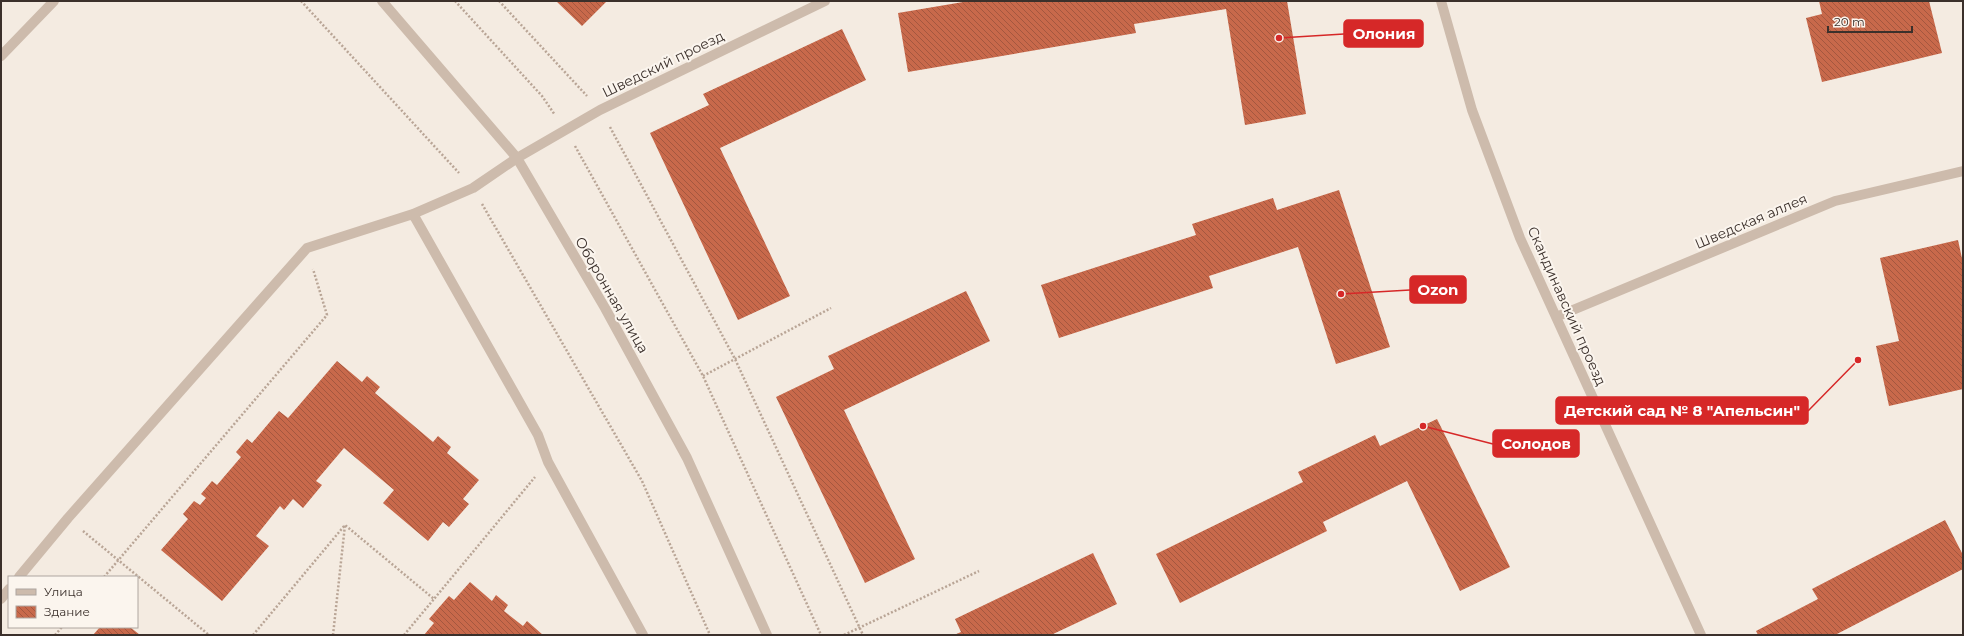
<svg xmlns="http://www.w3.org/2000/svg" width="1964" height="636" font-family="Montserrat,sans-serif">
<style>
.building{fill:url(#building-back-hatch)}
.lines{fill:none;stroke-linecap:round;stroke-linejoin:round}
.path{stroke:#b9a596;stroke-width:2.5;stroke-dasharray:2 2;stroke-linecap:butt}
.minor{stroke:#cdbbac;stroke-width:10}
.labels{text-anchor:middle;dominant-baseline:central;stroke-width:4;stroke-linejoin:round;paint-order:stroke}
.street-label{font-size:14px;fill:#3b302b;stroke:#fbf5ee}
.leader{fill:none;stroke:#d62828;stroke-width:1.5}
.callout-dot{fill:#d62828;stroke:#fbf5ee;stroke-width:1.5}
.callout{fill:#d62828;stroke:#d62828;stroke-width:1.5}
.callout-label{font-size:15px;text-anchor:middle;font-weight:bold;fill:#fff}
</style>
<defs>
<pattern id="building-back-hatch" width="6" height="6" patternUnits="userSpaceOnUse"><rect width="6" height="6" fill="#c8694b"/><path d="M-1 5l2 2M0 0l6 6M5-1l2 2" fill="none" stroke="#a4573f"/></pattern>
</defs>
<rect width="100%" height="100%" fill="#f4ebe1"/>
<path class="building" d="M556,1h51l-25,25z
M969,1h318l19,113 -61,11 -19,-116 -92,15 2,9 -228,39 -10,-59z
M1819,1h110l13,52 -120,29 -16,-64 16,-4z
M842,29l24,51 -146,68 70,148 -52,24 -88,-187 59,-28 -6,-11z
M1339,190l51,157 -54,17 -38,-117 -89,29 4,12 -154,50 -18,-53 155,-50 -4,-11 81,-26 4,12z
M1958,240l5,23v126l-74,17 -13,-60 23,-5 -19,-83z
M966,291l24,50 -146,69 71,149 -50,24 -89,-186 58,-28 -6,-13z
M337,361l25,21 5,-6 13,11 -5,6 58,49 5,-6 13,11 -4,6 32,27 -16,19 6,5 -20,23 -6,-5 -15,19 -45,-38 11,-13 -50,-42 -28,33 6,4 -19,23 -10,-9 -9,11 -4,-4 -24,30 13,10 -47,55 -61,-51 27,-31 -5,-5 11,-13 6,4 6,-7 -5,-4 11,-13 5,4 24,-28 -5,-5 11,-13 5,4 27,-32 9,7z
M1437,419l73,148 -50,24 -53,-110 -84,41 4,9 -147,72 -24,-49 147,-72 -5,-10 77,-37 5,11z
M1945,520l18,35v14l-128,66h-77l-2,-4 62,-32 -6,-10z
M1093,553l24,51 -66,31h-97l7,-3 -6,-13z
M470,582l22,19 4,-6 12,10 -4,6 19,15 4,-5 16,14h-119l10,-12 -5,-4 20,-23 5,4z
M100,627h30l10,8h-47z"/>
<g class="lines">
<path class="path" d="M301,1l158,172
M455,1l87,95 13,19
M499,1l88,95
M610,127l125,232 128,276
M575,146l128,230 118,259
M482,204l160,277 68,154
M703,376l128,-68
M83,531l126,104
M104,577l223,-262 -14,-46
M55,635l7,-8
M253,635l92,-110 89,74 101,-122
M333,635l12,-110
M404,635l30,-36
M844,635l135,-64"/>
<path class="minor" d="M382,1l135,157 88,150 82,150 80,177
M1441,1l31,109 48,128 181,397
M1,56l53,-55
M413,214l125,221 10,27 95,173
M1556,317l279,-116 128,-30
M19,577l49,-59 239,-270 106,-34 60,-26 44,-30 83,-48 225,-109
M1,599l8,-10"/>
</g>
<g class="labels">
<g class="street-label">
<text transform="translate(663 64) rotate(-26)">Шведский проезд</text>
<text transform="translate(1751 221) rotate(-23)">Шведская аллея</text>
<text transform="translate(612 295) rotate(60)">Оборонная улица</text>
<text transform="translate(1567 306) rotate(66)">Скандинавский проезд</text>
</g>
</g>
<path class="leader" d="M1279 38L1344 34M1341 294L1410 290M1858 360L1808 411M1423 426L1493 444"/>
<g class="callout-dot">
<circle cx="1279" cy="38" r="4"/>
<circle cx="1341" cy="294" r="4"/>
<circle cx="1858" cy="360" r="4"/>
<circle cx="1423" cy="426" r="4"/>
</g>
<g class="callout">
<rect x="1344" y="20" width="79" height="27" rx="4"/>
<rect x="1410" y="276" width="56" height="27" rx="4"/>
<rect x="1556" y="397" width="252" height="27" rx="4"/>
<rect x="1493" y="430" width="86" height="27" rx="4"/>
</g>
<g class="callout-label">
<text x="1384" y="39">Олония</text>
<text x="1438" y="295">Ozon</text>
<text x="1682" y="416">Детский сад № 8 "Апельсин"</text>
<text x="1536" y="449">Солодов</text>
</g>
<rect width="1964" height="636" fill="none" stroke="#3b302b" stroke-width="4"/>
<rect x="8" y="576" width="130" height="52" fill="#fbf5ee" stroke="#aea6a0"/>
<rect x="16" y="589" width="20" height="6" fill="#cdbbac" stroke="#aea6a0"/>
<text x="44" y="596" font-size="12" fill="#3b302b">Улица</text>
<rect x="16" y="606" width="20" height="12" fill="url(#building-back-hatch)" stroke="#aea6a0"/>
<text x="44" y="616" font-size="12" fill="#3b302b">Здание</text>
<path d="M1828 26v6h84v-6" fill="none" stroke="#3b302b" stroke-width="2"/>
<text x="1834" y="26" font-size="12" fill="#3b302b" stroke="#fbf5ee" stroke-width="3" paint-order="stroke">20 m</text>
</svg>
